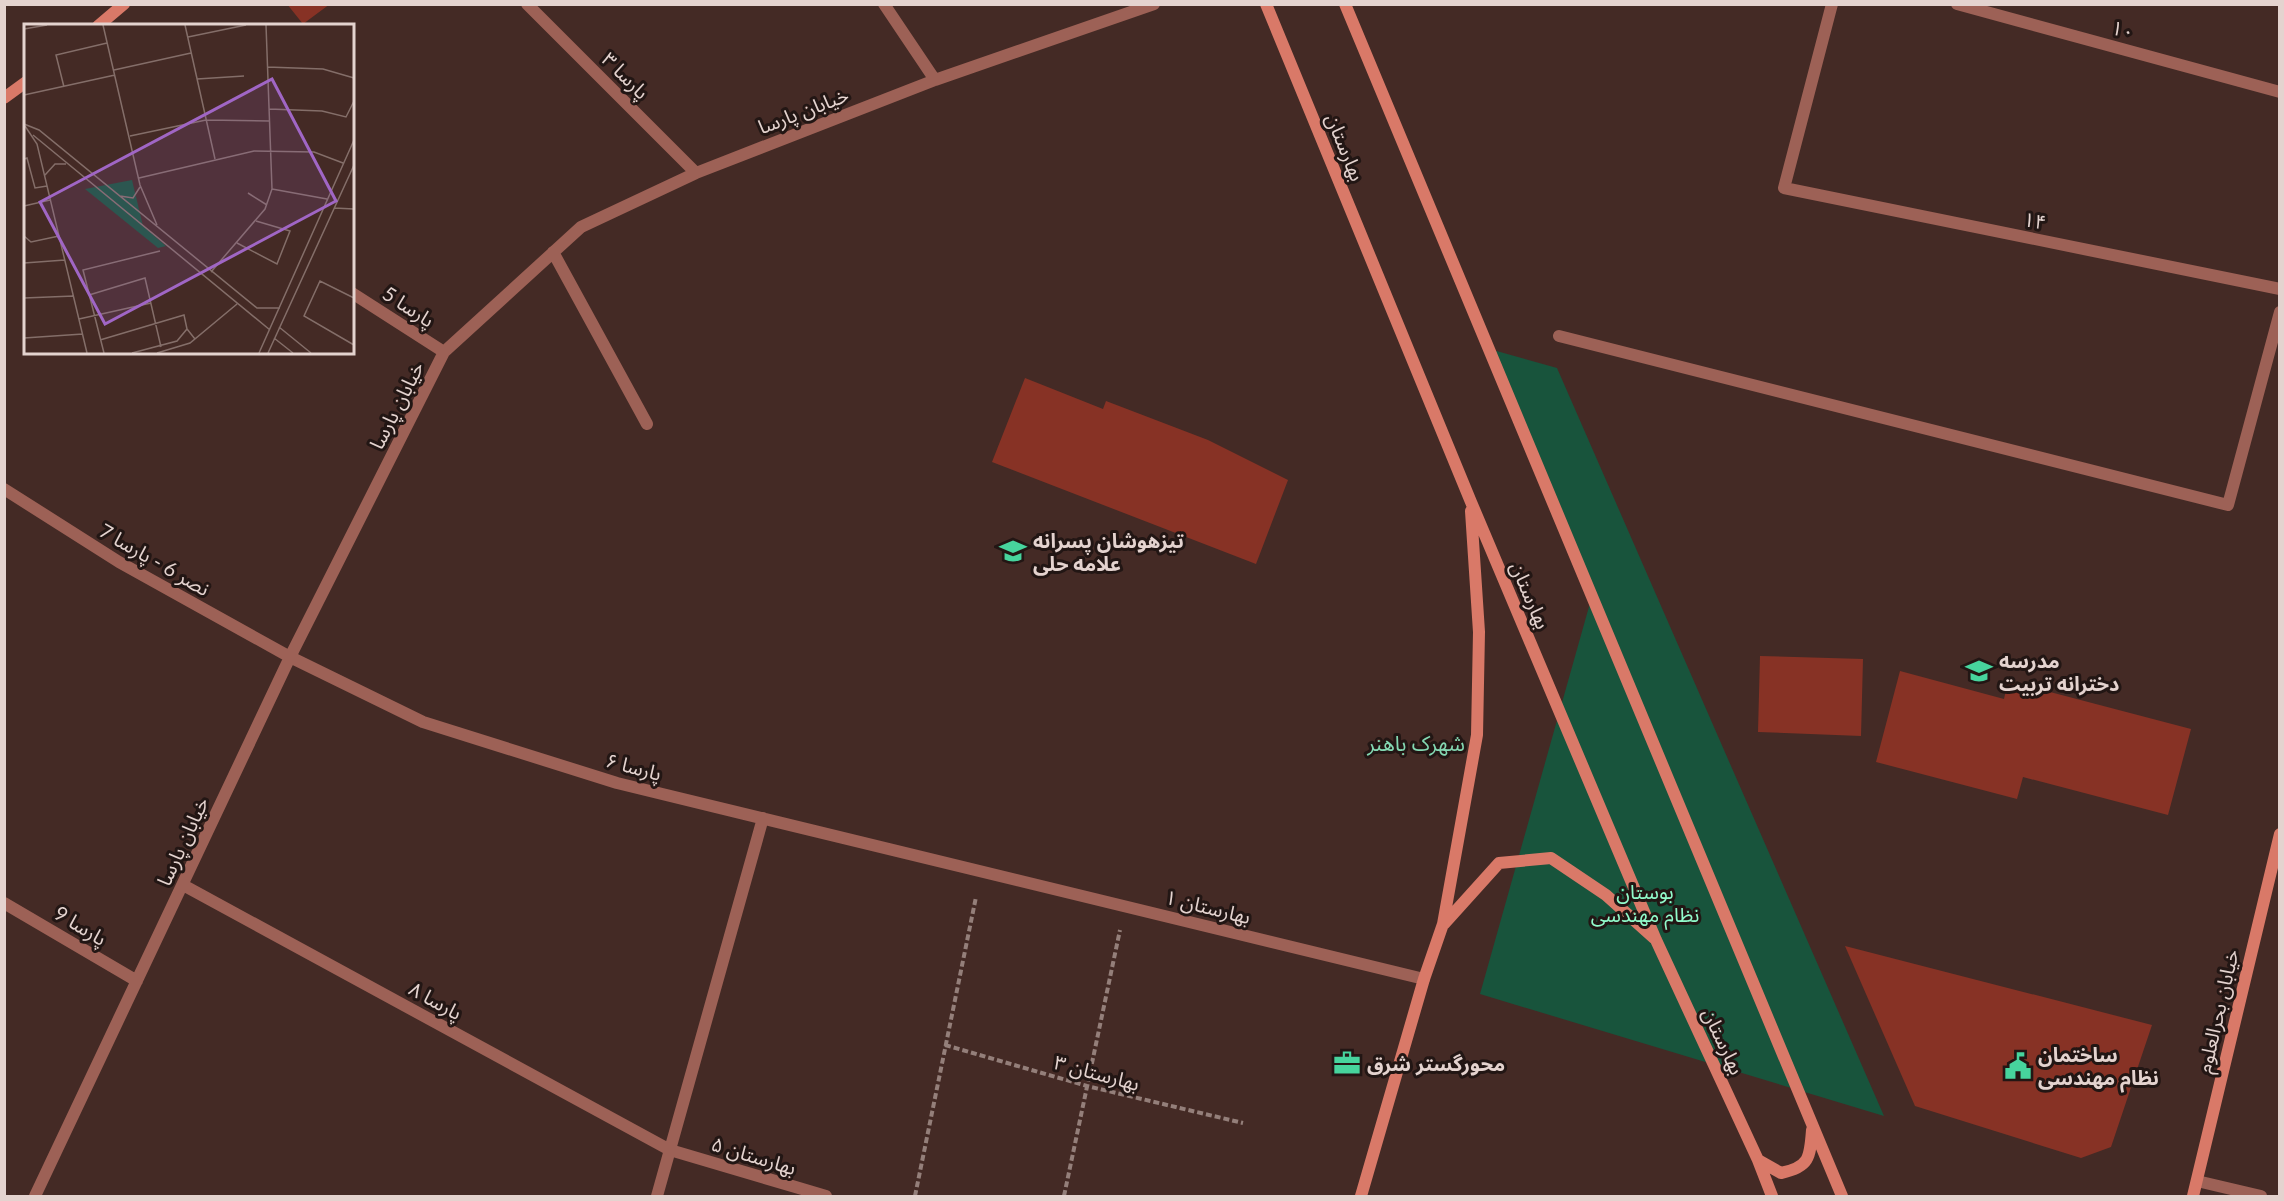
<svg xmlns="http://www.w3.org/2000/svg" width="2284" height="1201" font-family="Lato,'Noto Sans Arabic',sans-serif">
<style>
.green{fill:#18543c}
.building{fill:#873225}
.lines{fill:none;stroke-linecap:round;stroke-linejoin:round}
.path{stroke:#947f7a;stroke-width:4;stroke-dasharray:6 3;stroke-linecap:butt}
.street{stroke:#9d6156;stroke-width:12}
.secondary{stroke:#d97968;stroke-width:12}
.labels{text-anchor:middle;dominant-baseline:central;stroke-width:6;stroke-linejoin:round;paint-order:stroke}
.street-label{font-size:20px;fill:#e4d3cf;stroke:#221614}
.poi-label{font-size:20px;font-weight:bold;fill:#e4d3cf;stroke:#221614;text-anchor:start}
.park-label{font-size:20px;fill:#91fbcb;stroke:#221614}
.neighbourhood-label{font-size:21px;fill:#84d8b2;stroke:#221614}
.inset-road{fill:none;stroke:#846e69;stroke-width:1.5}
.view{fill:#a066c5;fill-opacity:0.15;stroke:#a066c5;stroke-width:3}
.inset-edge{fill:none;stroke:#e4d3cf;stroke-width:3}
</style>
<rect width="100%" height="100%" fill="#442a25"/>
<path class="green" d="M1493,350l64,18 327,748 -404,-122 112,-398z"/>
<path class="building" d="M287,4h43l-27,20z
M1025,378l78,31 3,-8 102,39 80,40 -32,84 -264,-102z
M1760,656l103,3 -2,77 -103,-4z
M1900,671l104,28 4,-18 183,48 -23,86 -145,-38 -6,22 -141,-37z
M1845,946l307,79 -41,122 -30,11 -166,-52z"/>
<g class="lines">
<path class="path" d="M945,1045l142,41 156,37
M915,1196l61,-299
M1064,1196l56,-266"/>
<path class="street" d="M527,4l169,169
M884,4l51,76
M1832,4l-48,184 496,101
M1957,4l323,88
M553,252l94,172
M352,293l92,59
M1559,336l669,169 52,-193
M4,489l115,73 171,95 133,65 194,61 807,196
M183,885l487,265 156,46
M4,903l133,78
M2197,1181l64,15
M35,1196l255,-539 154,-305 137,-125 115,-54 239,-93 219,-76
M657,1196l106,-378"/>
<path class="secondary" d="M1266,4l205,498 185,438 102,220 14,36
M1345,4l497,1192
M98,26l26,-22
M4,98l22,-16
M1444,924l55,-61 52,-5 55,37 48,43
M1758,1160l23,13c29,-6 29,-16 31,-43
M1361,1196l63,-217 19,-55 34,-189 2,-103 -8,-121
M2193,1196l87,-362"/>
</g>
<defs>
<symbol id="school-bare" viewBox="-9 -9 18 18"><path d="M0-5L7-2L0 1L-7-2ZM-4 1L0 2.5L4 1V4Q0 6-4 4Z" fill="#47d49d" stroke="#221614" stroke-width="2.5" paint-order="stroke"/></symbol>
<symbol id="office-bare" viewBox="-9 -9 18 18"><path d="M-6-3h4V-5.5h4V-3h4V5H-6ZM-1-4.5V-3h2v-1.5ZM-6 0V1H6V0Z" fill="#47d49d" stroke="#221614" stroke-width="2.5" paint-order="stroke"/></symbol>
<symbol id="civic-bare" viewBox="-9 -9 18 18"><path d="M-.6-6.5H3V-4.5H.6V-3L4-1V1h2V6H-6V1h2V-1L-.6-3ZM-1.2 2.5V6h2.4V2.5Z" fill="#47d49d" stroke="#221614" stroke-width="2.5" paint-order="stroke"/></symbol>
</defs>
<g fill-rule="evenodd">
<use href="#school-bare" x="994" y="532" width="38" height="38"/>
<use href="#school-bare" x="1960" y="652" width="38" height="38"/>
<use href="#office-bare" x="1328" y="1044" width="38" height="38"/>
<use href="#civic-bare" x="1999" y="1047" width="38" height="38"/>
</g>
<g class="labels">
<g class="street-label">
<text transform="translate(2123 29) rotate(15)">۱۰</text>
<text transform="translate(626 75) rotate(45)">پارسا ۳</text>
<text transform="translate(803 110) rotate(-21)">خیابان پارسا</text>
<text transform="translate(1346 147) rotate(68)">بهارستان</text>
<text transform="translate(2035 220) rotate(11)">۱۴</text>
<text transform="translate(409 306) rotate(33)">پارسا 5</text>
<text transform="translate(396 405) rotate(-63)">خیابان پارسا</text>
<text transform="translate(155 559) rotate(30)">نصر 6 - پارسا 7</text>
<text transform="translate(1531 595) rotate(67)">بهارستان</text>
<text transform="translate(634 766) rotate(15)">پارسا ۶</text>
<text transform="translate(182 841) rotate(-65)">خیابان پارسا</text>
<text transform="translate(1208 906) rotate(14)">بهارستان ۱</text>
<text transform="translate(81 925) rotate(31)">پارسا 9</text>
<text transform="translate(436 1000) rotate(29)">۸ پارسا</text>
<text transform="translate(2217 1011) rotate(-77)">خیابان بحرالعلوم</text>
<text transform="translate(1724 1041) rotate(65)">بهارستان</text>
<text transform="translate(1097 1072) rotate(15)">بهارستان ۳</text>
<text transform="translate(754 1155) rotate(17)">بهارستان ۵</text>
</g>
<g class="poi-label">
<text x="1033" y="540">تیزهوشان پسرانه<tspan x="1033" dy="23">علامه حلی</tspan></text>
<text x="1999" y="660">مدرسه<tspan x="1999" dy="23">دخترانه تربیت</tspan></text>
<text x="2038" y="1054">ساختمان<tspan x="2038" dy="23">نظام مهندسی</tspan></text>
<text x="1367" y="1063">محورگستر شرق</text>
</g>
<g class="park-label">
<text x="1645" y="891">بوستان<tspan x="1645" dy="23">نظام مهندسی</tspan></text>
</g>
<g class="neighbourhood-label">
<text x="1416" y="742">شهرک باهنر</text>
</g>
</g>
<g transform="translate(24 24)">
<rect width="330" height="330" fill="#442a25"/>
<path d="M108,156l11,46 23,20 -8,2 -73,-59z" fill="#18543c"/>
<path class="inset-road" d="M79,1l37,160 17,40M161,1l30,134M0,5l23,-4M164,13l58,-12M243,43l56,2 31,9M90,46l77,-17M173,55l47,-3M40,63l-8,-32 51,-12M0,71l91,-20M245,85l53,2 24,6 8,-16M0,100l15,6 218,178h23M1,102l12,18 50,209M9,111l237,195M106,112l76,-16 64,1M0,135l3,-1 8,30 12,-2M21,151l10,-11h11M115,154l115,-27 60,1 29,11M248,165l55,10M224,169l19,12M96,172l13,2 7,-11M0,182l26,-6M310,184l20,1M0,212l7,6 28,-6M213,219l40,21 13,-33 -34,-10M0,239l41,-3M187,248l54,-63 7,-20 -6,-164M65,271l56,-17 16,69M0,274l50,-2M330,274l-34,-17 -16,35 50,29M55,295l72,-16M255,303l32,26M0,314l59,-4M250,314l19,15M76,316l84,-25 3,14M80,329l-21,-83 77,-19M108,329l45,-12 10,-12 8,10M133,329l33,-10 47,-39M235,329l95,-213M244,329l86,-188"/>
<path class="view" d="M248,55l64,122 -231,123 -65,-122z"/>
<rect width="330" height="330" class="inset-edge"/>
</g>
<rect width="2284" height="1201" fill="none" stroke="#e4d3cf" stroke-width="12"/>
</svg>
